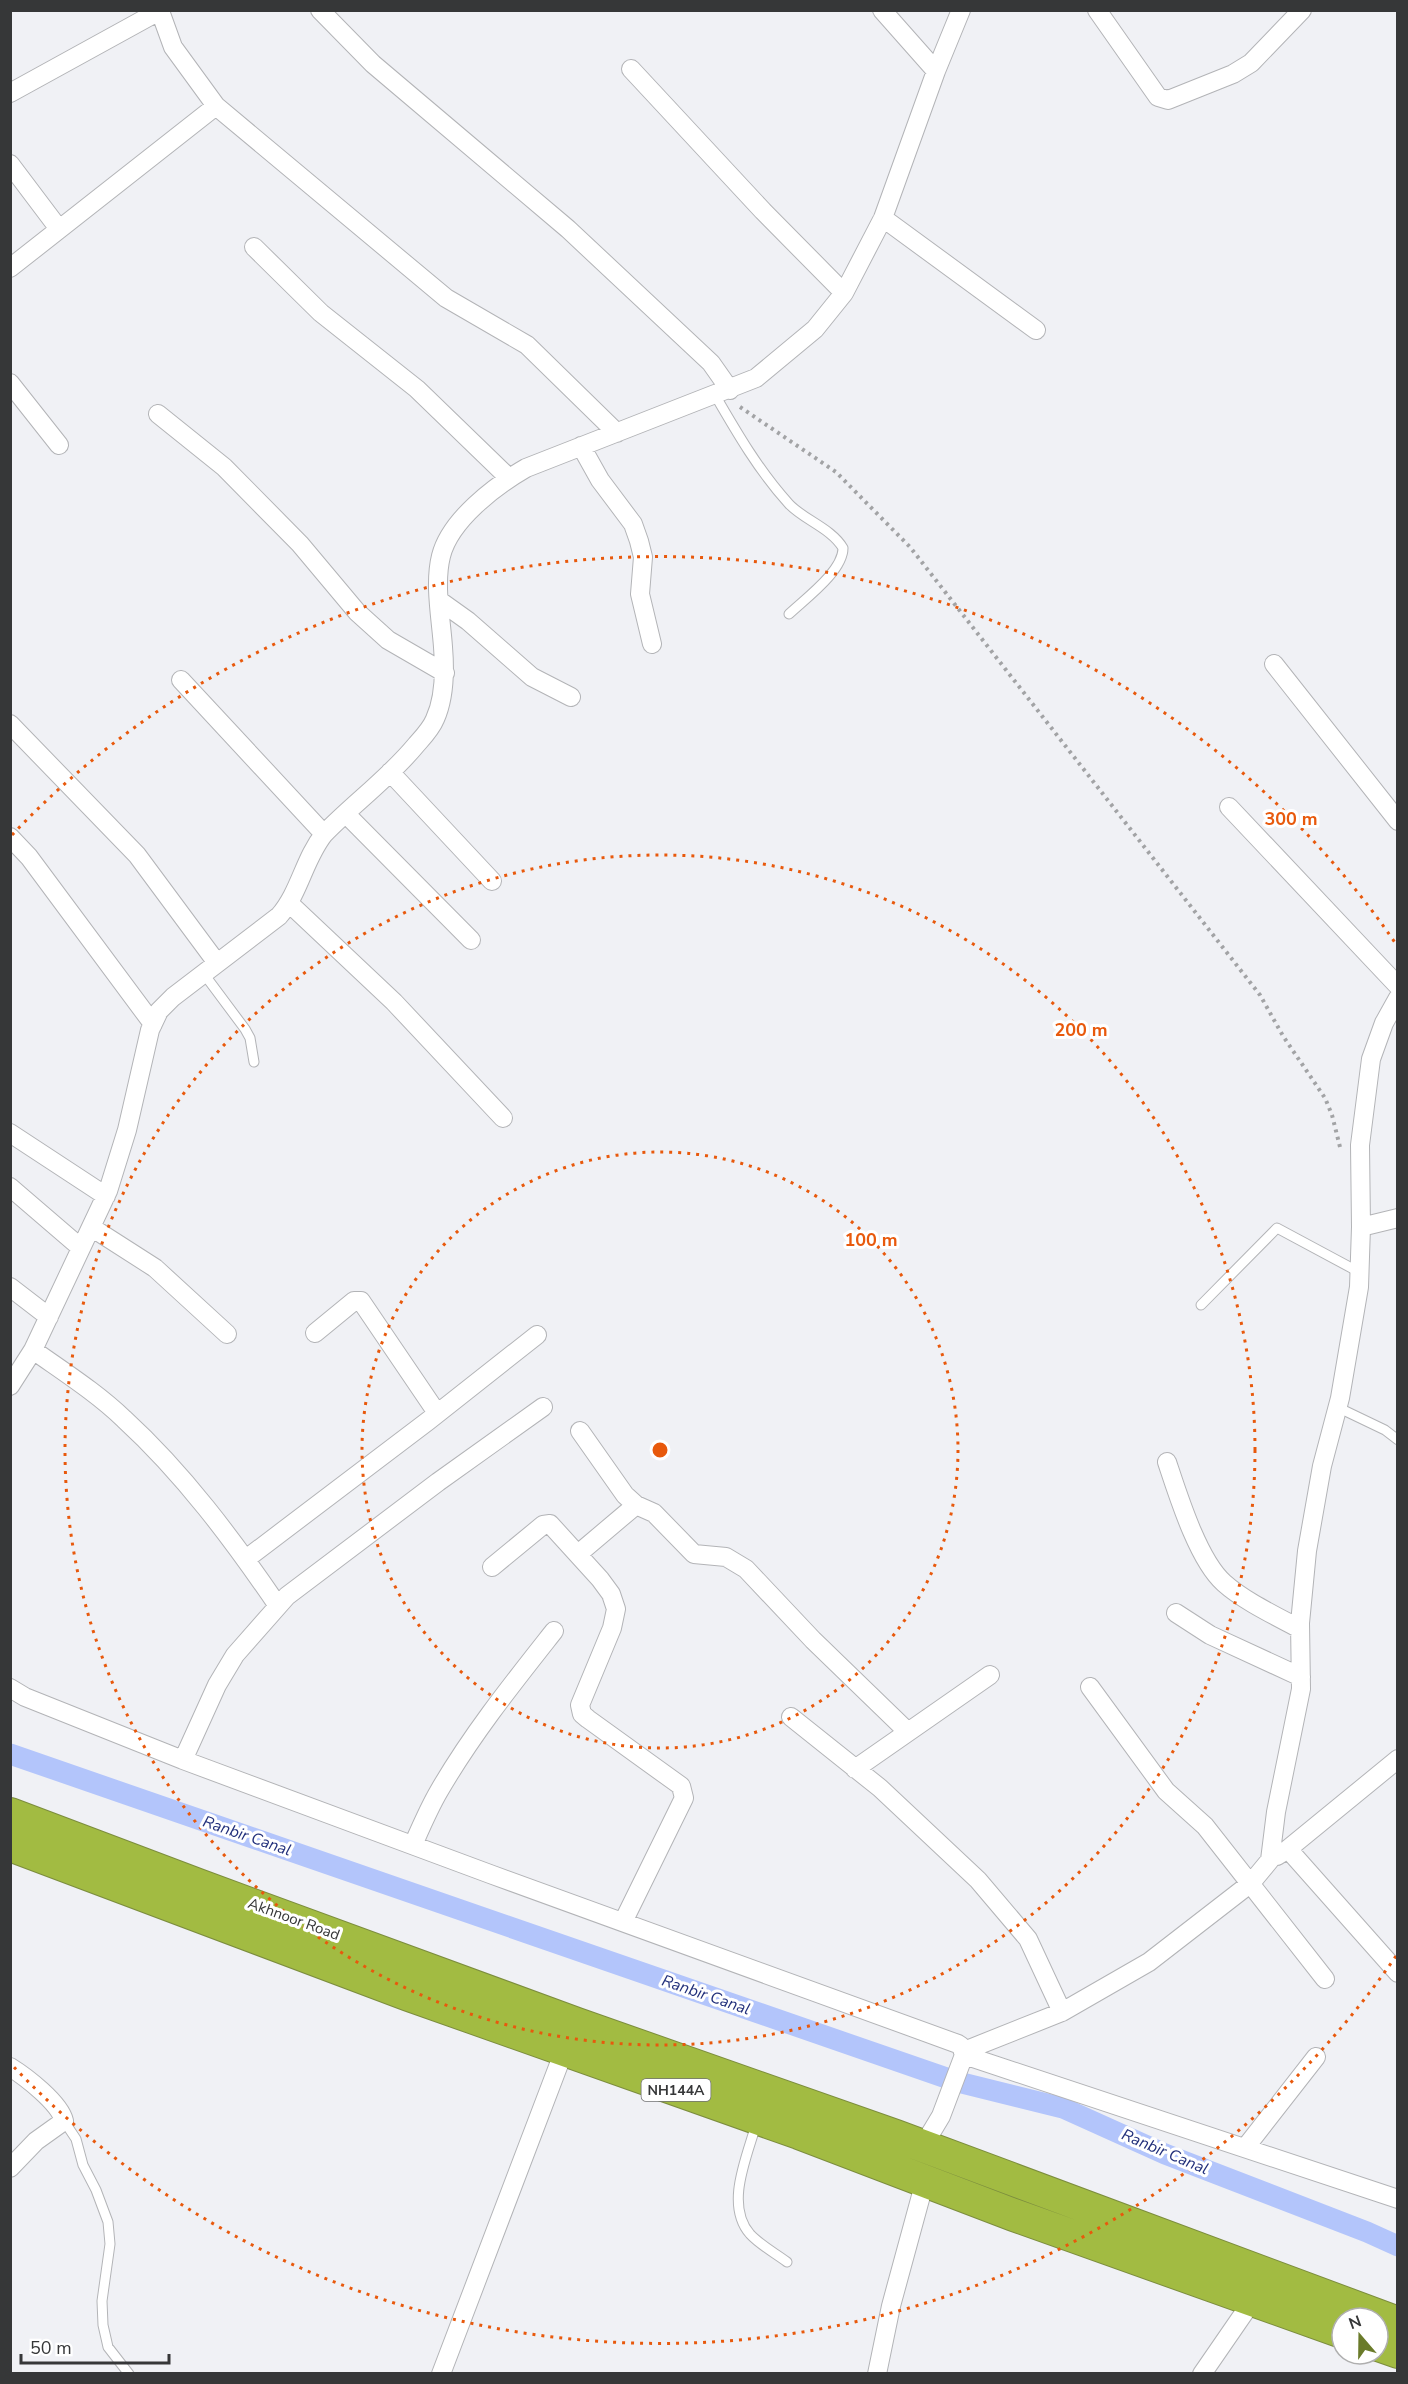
<svg xmlns="http://www.w3.org/2000/svg" width="1408" height="2384" font-family="'Nunito Sans',sans-serif">
<style>
.lines{fill:none;stroke-linecap:round;stroke-linejoin:round}
.canal{stroke:#b3c5fb;stroke-width:21}
.lane-casing{stroke:#b3b4b7;stroke-width:11}
.street-casing{stroke:#b3b4b7;stroke-width:20}
.highway-casing{stroke:#7c8d3e;stroke-width:34}
.path{stroke:#a2a3a5;stroke-width:4;stroke-dasharray:3 4.5;stroke-linecap:butt}
.lane{stroke:#fff;stroke-width:9}
.street{stroke:#fff;stroke-width:18}
.highway{stroke:#a2bb42;stroke-width:32}
.ring{fill:none;stroke:#e8590c;stroke-width:3;stroke-dasharray:3 6}
.labels{text-anchor:middle;dominant-baseline:central;stroke-width:6;stroke-linejoin:round;paint-order:stroke}
.shield{fill:#fff;stroke:#727374;stroke-width:1.5}
.shield-label{font-size:14px;font-weight:bold;fill:#363738}
.street-label{font-size:15px;fill:#363738;stroke:#fff}
.water-label{font-size:16px;font-style:italic;fill:#22307b;stroke:#fff}
.centre{fill:#e8590c;stroke:#fff;stroke-width:3}
.ring-label{font-size:18px;text-anchor:middle;font-weight:bold;fill:#e8590c;stroke:#fff;stroke-width:6;stroke-linejoin:round;paint-order:stroke}
</style>
<rect width="100%" height="100%" fill="#f0f1f5"/>
<g class="lines">
<path class="canal" d="M10,1754l948,328 105,26 102,46 202,78 31,14"/>
<defs>
<path id="lane" d="M715,395c22,38 44,76 74,109 15,16 42,24 54,44 0,23 -37,50 -54,66
M204,974l41,55 5,9 4,24
M1201,1305l76,-77 82,44
M1337,1407l48,23 13,10
M64,2121l12,18 7,26 13,25 12,32 2,22 -8,57 1,24 5,22 21,27
M757,2121c-9,34 -33,83 -7,113 10,11 25,19 37,28"/>
<path id="street" d="M320,10l53,54 195,165 143,134 19,27
M882,10l54,61
M1097,10l61,87 10,3 65,-26 18,-11 51,-53
M160,11l13,36 43,59 230,192 81,47 90,88
M631,69l132,142 81,82
M10,93l151,-83
M10,164l49,65
M883,218l153,112
M254,247l67,66 96,76 92,89
M10,268l206,-162
M10,383l49,62
M158,414l66,53 76,77 57,68 31,28 57,33
M581,446l19,34 33,44 6,17 4,16 -3,37 12,50
M440,601l28,20 64,56 39,20
M1274,664l124,157
M181,680l143,154
M10,724l127,131 80,108
M390,772l102,109
M1229,807l169,179
M346,814l125,126
M10,837l19,20 124,167
M290,904l104,98 109,116
M10,1133l96,63
M10,1187l71,61
M91,1227l64,41 72,66
M1361,1227l37,-9
M10,1287l39,30
M315,1333l39,-32h7l76,112
M33,1350c31,22 64,43 91,69 59,54 109,121 154,187
M10,1386l23,-36 75,-159 19,-61 23,-100 9,-19 14,-14 106,-81c21,-24 25,-57 45,-82 30,-31 65,-56 92,-89 7,-8 15,-16 19,-26 10,-22 10,-48 8,-72 -2,-29 -9,-63 -2,-91 9,-36 54,-70 85,-88l230,-90 59,-49 29,-36 39,-75 53,-147 25,-61
M580,1431l45,64 11,10 18,8 40,41 32,3 20,12 67,71 95,92
M1167,1462c11,33 31,98 57,121 20,18 52,33 76,46
M578,1554l58,-49
M246,1559l182,-138 109,-86
M492,1567l51,-42 7,-1 50,55 11,15 5,15 -4,19 -32,77 2,9 6,5 93,67 3,12 -61,124
M1176,1613l34,22 91,42
M1090,1687l76,104 39,35 120,153
M10,1688l15,9 158,63 307,114 468,170 3,2 3,9 -23,61 -18,30
M791,1717l89,71 98,92 50,59 34,73
M183,1760l34,-75 18,-30 52,-59 151,-114 105,-75
M855,1769l135,-94
M413,1845c8,-18 16,-37 26,-54 33,-57 74,-108 115,-160
M1288,1849l110,124
M1277,1856l11,-7 110,-90
M964,2051l98,-39 87,-50 102,-79 19,-23 6,-48 25,-123 -1,-66 7,-72 15,-85 18,-68 19,-111 2,-60 -1,-82 11,-86 13,-36 14,-25
M964,2055l434,144
M10,2067c16,10 50,36 54,54l-28,20 -26,27
M1245,2148l71,-91
M441,2374l123,-323
M877,2374l14,-68 34,-125
M1202,2374l51,-74"/>
<path id="highway" d="M10,1814l188,71 379,139 319,112 502,187
M10,1845l399,150 390,138 215,82 328,117
M1378,2345l20,7"/>
</defs>
<use href="#lane" class="lane-casing"/>
<use href="#street" class="street-casing"/>
<use href="#highway" class="highway-casing"/>
<path class="path" d="M740,407l96,65 74,75 350,448 23,41 42,62 7,17 9,36"/>
<use href="#lane" class="lane"/>
<use href="#street" class="street"/>
<use href="#highway" class="highway"/>
</g>
<g class="ring">
<circle cx="660" cy="1450" r="298"/>
<circle cx="660" cy="1450" r="595"/>
<path d="M1396 1956A893 893 0 0 1 12 2065M12 835A893 893 0 0 1 1396 944"/>
</g>
<g class="labels">
<rect class="shield" x="641.5" y="2079" width="69" height="22" rx="4.5"/>
<g class="shield-label">
<text x="676" y="2090">NH144A</text>
</g>
<g class="street-label">
<text transform="translate(294 1919) rotate(20)">Akhnoor Road</text>
</g>
<g class="water-label">
<text transform="translate(247 1836) rotate(19)">Ranbir Canal</text>
<text transform="translate(706 1995) rotate(19)">Ranbir Canal</text>
<text transform="translate(1165 2152) rotate(23)">Ranbir Canal</text>
</g>
</g>
<circle cx="660" cy="1450" r="9" class="centre"/>
<g class="ring-label">
<text x="1291" y="825">300 m</text>
<text x="1081" y="1036">200 m</text>
<text x="871" y="1246">100 m</text>
</g>
<rect width="1408" height="2384" fill="none" stroke="#363738" stroke-width="24"/>
<g transform="translate(1360 2336) rotate(340)"><circle r="28" fill="#ffffff" stroke="#afafaf" stroke-width="1.5"/>
<path d="M0-4.5L10 22L0 15L-10 22Z" fill="#6a7b2a"/>
<text y="-9" font-size="16" font-weight="bold" text-anchor="middle" fill="#363738">N</text>
</g>
<path d="M21 2354v9h148v-9" fill="none" stroke="#363738" stroke-width="3"/>
<text x="30" y="2354" font-size="18" fill="#363738" stroke="#ffffff" stroke-width="4.5" paint-order="stroke">50 m</text>
</svg>
